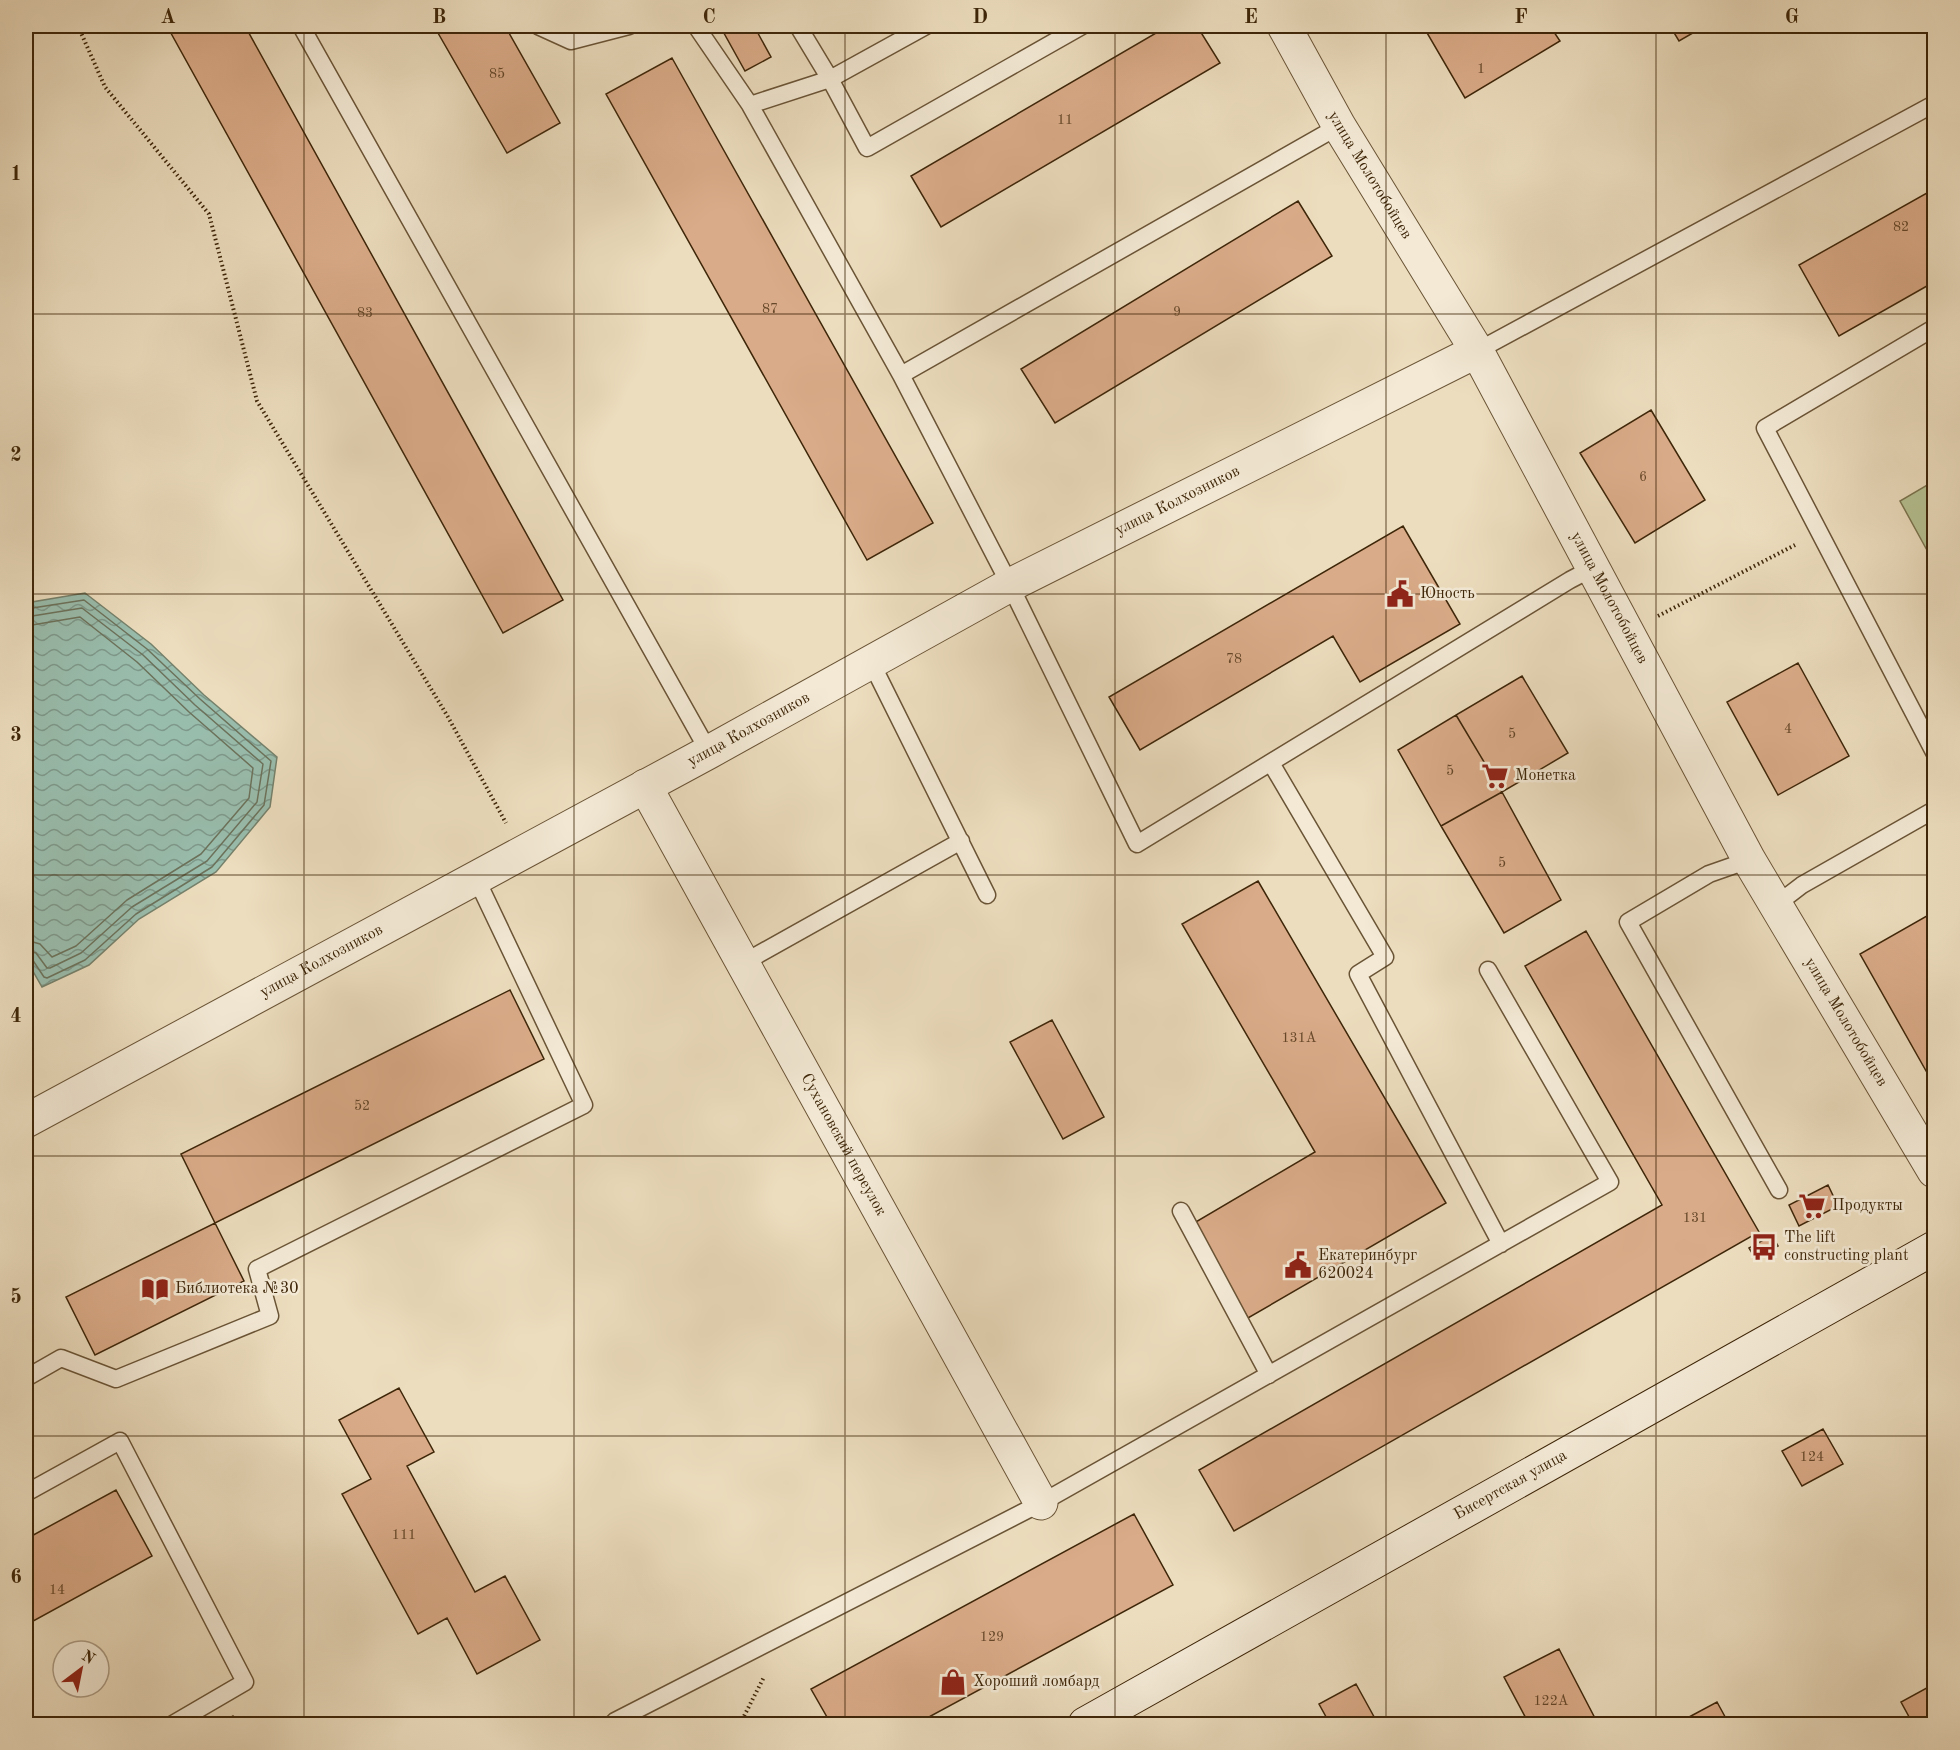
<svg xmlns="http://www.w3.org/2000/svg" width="1960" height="1750" font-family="'Old Standard TT',serif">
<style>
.garden{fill:#b6c293;stroke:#7a744e;stroke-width:1.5}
.water{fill:url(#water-waves);stroke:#75816b;stroke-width:1.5}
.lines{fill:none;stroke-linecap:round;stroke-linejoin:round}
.shore{stroke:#6c725b;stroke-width:1.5}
.building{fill:#daab88;stroke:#3e2609;stroke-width:1.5}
.service-casing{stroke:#6a5436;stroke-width:19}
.minor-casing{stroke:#6a5436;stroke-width:35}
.secondary-casing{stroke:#3e2609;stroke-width:35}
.path{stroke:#3e2609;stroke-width:4;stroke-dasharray:1.5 3;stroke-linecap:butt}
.service{stroke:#f3e9d5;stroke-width:16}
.minor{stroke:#f3e9d5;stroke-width:33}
.secondary{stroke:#f3e9d5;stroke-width:33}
.grid{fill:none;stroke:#3e2609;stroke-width:1.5;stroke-opacity:0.55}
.labels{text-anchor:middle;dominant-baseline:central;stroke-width:5;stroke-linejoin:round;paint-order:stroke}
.number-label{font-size:14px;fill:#654729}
.street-label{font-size:16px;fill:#3e2609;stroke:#f3e9d5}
.poi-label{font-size:16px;fill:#3e2609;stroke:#f3e9d5;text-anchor:start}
.neatline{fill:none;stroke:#3e2609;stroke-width:2}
.grid-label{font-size:20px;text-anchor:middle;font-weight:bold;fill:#3e2609}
</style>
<defs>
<pattern id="water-waves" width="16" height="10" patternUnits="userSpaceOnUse" patternTransform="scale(1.5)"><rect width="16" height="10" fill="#99bdad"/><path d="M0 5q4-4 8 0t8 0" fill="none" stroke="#7e998b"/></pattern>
</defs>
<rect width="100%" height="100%" fill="#ecddbe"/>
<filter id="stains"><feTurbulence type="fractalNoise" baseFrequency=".00333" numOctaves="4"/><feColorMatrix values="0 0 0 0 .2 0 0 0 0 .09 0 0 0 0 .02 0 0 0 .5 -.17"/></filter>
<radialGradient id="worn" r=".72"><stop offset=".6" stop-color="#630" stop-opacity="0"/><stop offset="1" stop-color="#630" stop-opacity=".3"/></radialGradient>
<path class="garden" d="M1934,481v82l-34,-62z"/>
<path class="water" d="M85,593l66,51 53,51 73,62 -7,50 -54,65 -77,47 -50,46 -47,22 -16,-28v-356z"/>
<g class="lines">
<path class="shore" d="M26,609l58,-9 63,49 53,50 71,62 -7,44 -52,62 -76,47 -51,46 -38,18 -3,-1 -12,-18 -6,-2
M26,617l56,-9 61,47 52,50 68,59 -6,38 -50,59 -75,46 -51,46 -31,15h-3l-11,-15 -10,-3
M26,626l54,-9 57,45 52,50 64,56 -4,30 -48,56 -74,46 -51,46 -24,11 -12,-13 -14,-4"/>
</g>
<path class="building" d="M167,26h78l318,574 -60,33z
M434,26h71l55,97 -53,30z
M720,26h34l17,31 -26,14z
M1168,26h29l23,37 -279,164 -30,-51z
M1423,26h127l10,15 -95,57z
M1670,26h35l-26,15z
M672,58l261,465 -66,37 -261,-466z
M1934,189v93l-95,54 -40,-71z
M1298,201l34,55 -277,167 -34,-54z
M1651,410l54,90 -70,43 -55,-90z
M1403,526l57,98 -100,58 -27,-46 -193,114 -31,-53z
M1798,663l51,93 -71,39 -51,-93z
M1522,676l46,77 -66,39 -46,-77z
M1456,715l46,77 -61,34 -43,-76z
M1502,792l59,108 -57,33 -63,-107z
M1258,881l188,322 -198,115 -54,-95 121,-71 -133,-228z
M1932,913l2,4v168l-74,-131z
M1586,931l173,301 -525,299 -35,-61 463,-265 -137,-239z
M510,990l34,69 -329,164 -34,-69z
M1052,1020l52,97 -41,22 -53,-97z
M1828,1185l10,21 -39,20 -10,-21z
M215,1223l29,58 -149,74 -29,-58z
M1772,1235l6,11 -23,12 -6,-10z
M1934,1351v13l-5,-10z
M399,1388l35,64 -27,14 68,126 30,-16 35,64 -63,34 -30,-56 -29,16 -76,-140 29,-15 -32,-59z
M1823,1429l20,35 -41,22 -20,-35z
M116,1490l36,66 -126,69v-86z
M1134,1514l39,71 -257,139h-85l-20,-35z
M1559,1649l39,75h-69l-25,-47z
M1356,1684l22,40h-48l-11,-20z
M1934,1684v40h-21l-12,-22z
M1717,1702l12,22h-53z
M233,1716l4,8h-19z"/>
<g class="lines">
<defs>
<path id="service" d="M301,26l408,726
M538,26l33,15 58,-15
M696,26l54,79 151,270 109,210 127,259 433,-264 23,-12
M798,26l32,53 96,-53
M750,105l80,-26 37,69 215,-122
M1934,328l-169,100 169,324
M1477,351l457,-247
M901,375l438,-249
M871,662l116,233
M1271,763l114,194 -27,17 143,270
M1749,860l-40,14 -81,48 151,268
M1776,905l26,-20 132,-75
M743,963l218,-122
M1181,1211l88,164
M26,1378l35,-20 55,21 154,-63 -13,-47 327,-164 -108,-227
M26,1493l94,-52 125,241 -72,42
M617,1724l-2,-3 426,-218 569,-321 -122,-212"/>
<g id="minor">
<path id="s1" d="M1284,26l55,100 138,225 272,509 185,311"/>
<path id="s2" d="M645,786l396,717"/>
<path id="s3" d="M26,1121l683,-369 301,-167 467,-234"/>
</g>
<g id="secondary">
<path id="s4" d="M1085,1724l849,-476"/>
</g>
</defs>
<use href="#service" class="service-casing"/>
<use href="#minor" class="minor-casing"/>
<use href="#secondary" class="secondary-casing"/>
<path class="path" d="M78,26l27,61 104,127 48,187 191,316 58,106
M1658,616l137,-71
M740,1724l24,-47"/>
<use href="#service" class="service"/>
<use href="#minor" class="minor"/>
<use href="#secondary" class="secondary"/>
</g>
<path class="grid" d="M304,26v1698M574,26v1698M845,26v1698M1115,26v1698M1386,26v1698M1656,26v1698M26,314h1908M26,594h1908M26,875h1908M26,1156h1908M26,1436h1908"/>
<defs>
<symbol id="civic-bare" viewBox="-9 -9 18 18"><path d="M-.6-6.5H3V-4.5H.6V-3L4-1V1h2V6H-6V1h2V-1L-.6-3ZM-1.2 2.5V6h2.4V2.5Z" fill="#8f2418" stroke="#f3e9d5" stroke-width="2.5" paint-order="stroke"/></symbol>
<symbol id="supermarket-bare" viewBox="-9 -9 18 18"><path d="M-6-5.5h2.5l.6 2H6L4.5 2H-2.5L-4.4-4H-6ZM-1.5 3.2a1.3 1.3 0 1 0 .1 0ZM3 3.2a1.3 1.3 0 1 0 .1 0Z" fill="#8f2418" stroke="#f3e9d5" stroke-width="2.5" paint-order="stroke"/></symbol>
<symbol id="bus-bare" viewBox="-9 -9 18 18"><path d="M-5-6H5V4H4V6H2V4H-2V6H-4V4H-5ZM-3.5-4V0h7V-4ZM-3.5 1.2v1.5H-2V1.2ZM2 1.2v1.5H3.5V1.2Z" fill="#8f2418" stroke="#f3e9d5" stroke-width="2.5" paint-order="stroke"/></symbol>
<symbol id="library-bare" viewBox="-9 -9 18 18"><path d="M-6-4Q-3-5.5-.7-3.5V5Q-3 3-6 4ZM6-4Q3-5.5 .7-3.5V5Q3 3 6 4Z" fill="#8f2418" stroke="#f3e9d5" stroke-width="2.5" paint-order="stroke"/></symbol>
<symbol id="shop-bare" viewBox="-9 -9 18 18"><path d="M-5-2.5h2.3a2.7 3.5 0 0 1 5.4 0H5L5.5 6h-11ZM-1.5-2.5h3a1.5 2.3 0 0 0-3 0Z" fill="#8f2418" stroke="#f3e9d5" stroke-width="2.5" paint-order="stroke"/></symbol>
</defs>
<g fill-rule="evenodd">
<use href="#civic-bare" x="1381" y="575" width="38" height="38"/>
<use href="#supermarket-bare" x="1476" y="757" width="38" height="38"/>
<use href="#supermarket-bare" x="1793" y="1187" width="38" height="38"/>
<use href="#bus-bare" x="1745" y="1228" width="38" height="38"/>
<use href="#civic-bare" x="1279" y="1246" width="38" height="38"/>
<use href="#library-bare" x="136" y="1270" width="38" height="38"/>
<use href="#shop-bare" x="934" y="1663" width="38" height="38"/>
</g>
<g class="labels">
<g class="number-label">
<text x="1481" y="69">1</text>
<text x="497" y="74">85</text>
<text x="1065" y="120">11</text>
<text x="1901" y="227">82</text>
<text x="770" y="309">87</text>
<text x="1177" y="312">9</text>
<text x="365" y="313">83</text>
<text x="1643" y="477">6</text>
<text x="1234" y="659">78</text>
<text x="1788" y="729">4</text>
<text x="1512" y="734">5</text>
<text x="1450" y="771">5</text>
<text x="1502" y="863">5</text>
<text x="1299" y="1038">131А</text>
<text x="362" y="1106">52</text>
<text x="1695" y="1218">131</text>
<text x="1812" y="1457">124</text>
<text x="404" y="1535">111</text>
<text x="57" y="1590">14</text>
<text x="992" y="1637">129</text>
<text x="1551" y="1701">122А</text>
</g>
<g class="street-label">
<text stroke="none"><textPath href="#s1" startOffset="172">улица Молотобойцев</textPath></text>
<text stroke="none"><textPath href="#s3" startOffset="1308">улица Колхозников</textPath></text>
<text stroke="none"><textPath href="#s1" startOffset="658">улица Молотобойцев</textPath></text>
<text stroke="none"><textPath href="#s3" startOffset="822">улица Колхозников</textPath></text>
<text stroke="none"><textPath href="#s3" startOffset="336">улица Колхозников</textPath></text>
<text stroke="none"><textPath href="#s1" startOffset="1144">улица Молотобойцев</textPath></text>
<text stroke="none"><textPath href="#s2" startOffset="410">Сухановский переулок</textPath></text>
<text stroke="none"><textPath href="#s4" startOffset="488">Бисертская улица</textPath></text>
</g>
<g class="poi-label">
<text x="1420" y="594">Юность</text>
<text x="1515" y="776">Монетка</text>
<text x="1832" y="1206">Продукты</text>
<text x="1784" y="1238">The lift<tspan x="1784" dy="18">constructing plant</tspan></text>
<text x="1318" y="1256">Екатеринбург<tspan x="1318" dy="18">620024</tspan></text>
<text x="175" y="1289">Библиотека №30</text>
<text x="973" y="1682">Хороший ломбард</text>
</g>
</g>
<rect width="1960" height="1750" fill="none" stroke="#ecddbe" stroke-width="66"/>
<g transform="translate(81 1669) rotate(32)"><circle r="28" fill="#f3e9d5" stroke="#ab9b83" stroke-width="1.5"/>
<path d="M0-4.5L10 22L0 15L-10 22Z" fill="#8f2418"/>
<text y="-9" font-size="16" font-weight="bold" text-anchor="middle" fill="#3e2609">N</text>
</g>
<rect x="33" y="33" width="1894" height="1684" class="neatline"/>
<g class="grid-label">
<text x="168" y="23">A</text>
<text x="439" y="23">B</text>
<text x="709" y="23">C</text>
<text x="980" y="23">D</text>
<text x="1251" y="23">E</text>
<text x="1521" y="23">F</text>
<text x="1792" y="23">G</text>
<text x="16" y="180">1</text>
<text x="16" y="461">2</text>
<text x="16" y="741">3</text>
<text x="16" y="1022">4</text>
<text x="16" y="1303">5</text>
<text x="16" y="1583">6</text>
</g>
<rect width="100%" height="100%" filter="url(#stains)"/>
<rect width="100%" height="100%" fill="url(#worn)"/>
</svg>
